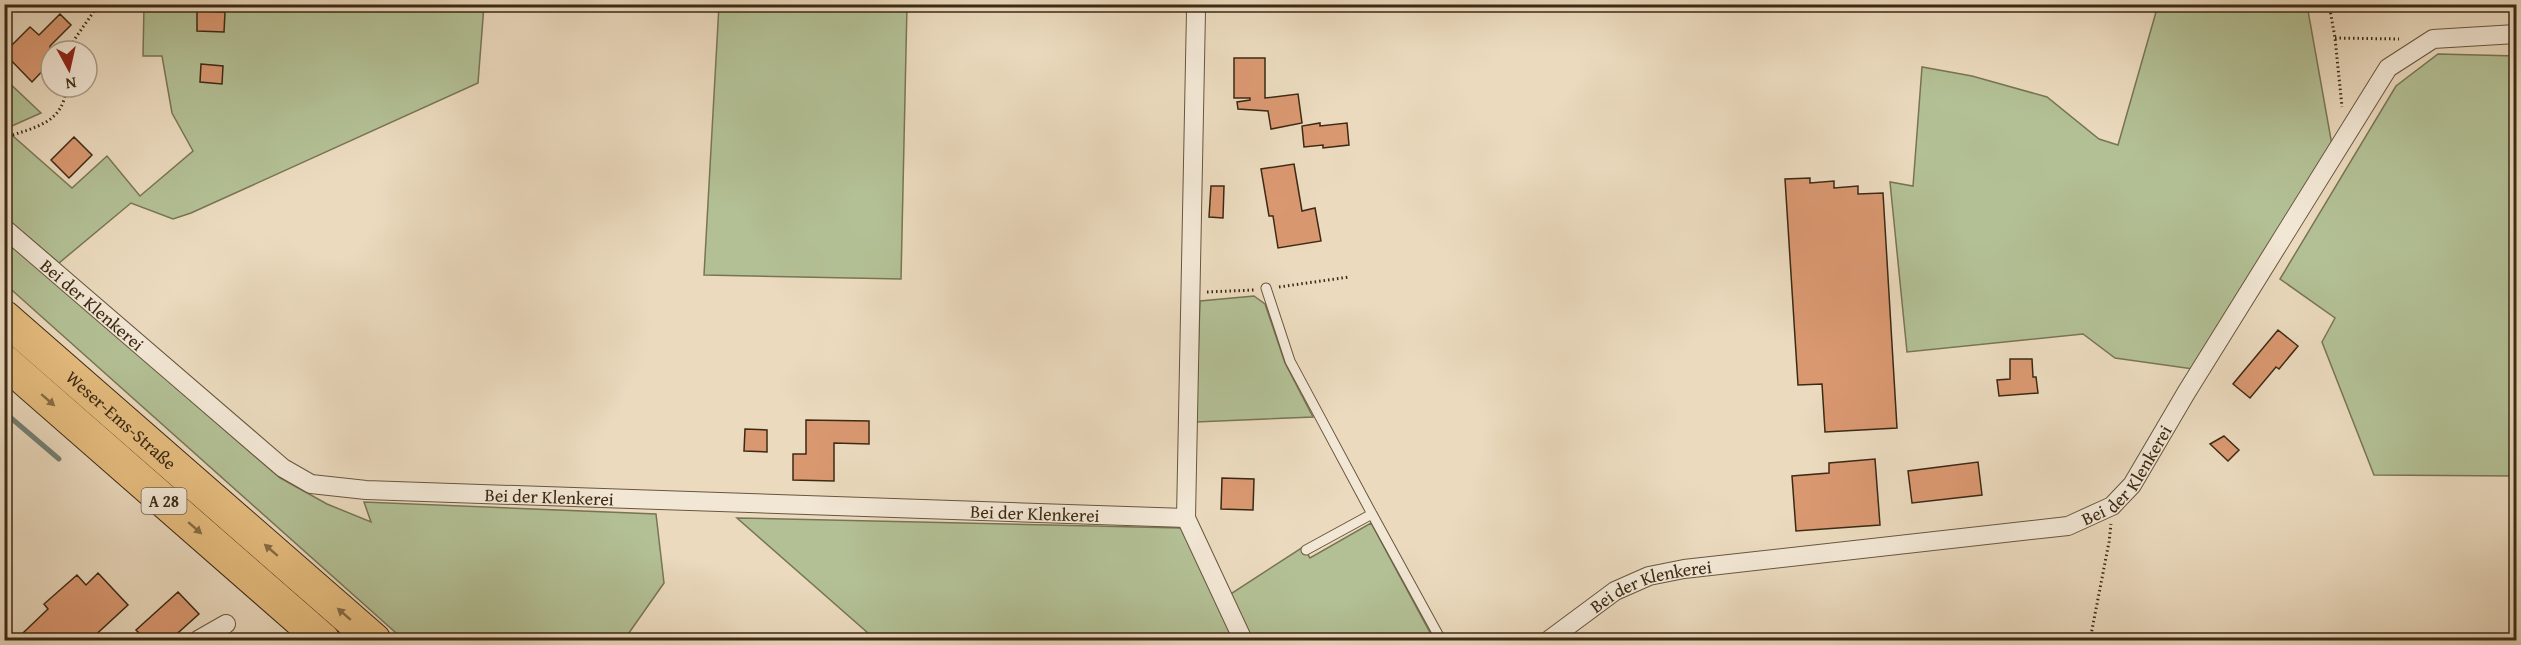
<svg xmlns="http://www.w3.org/2000/svg" width="2521" height="645" font-family="'Gentium Book Plus',serif">
<style>
.green{fill:#b3c095;stroke:#787555;stroke-width:1.5}
.lines{fill:none;stroke-linecap:round;stroke-linejoin:round}
.stream{stroke:#738074;stroke-width:5}
.building{fill:#da9871;stroke:#3c2a15;stroke-width:1.5}
.lane-casing{stroke:#68563f;stroke-width:11}
.street-casing{stroke:#68563f;stroke-width:20}
.highway-casing{stroke:#3c2a15;stroke-width:35}
.path{stroke:#3c2a15;stroke-width:3;stroke-dasharray:1.5 3;stroke-linecap:butt}
.lane{stroke:#f2e7d5;stroke-width:9}
.street{stroke:#f2e7d5;stroke-width:18}
.highway{stroke:#e6bd7f;stroke-width:33}
.oneway{fill:#886c45}
.labels{text-anchor:middle;dominant-baseline:central;stroke-width:4.5;stroke-linejoin:round;paint-order:stroke}
.shield{fill:#f2e7d5;stroke:#73634f;stroke-width:1.5}
.shield-label{font-size:16px;font-weight:bold;fill:#3c2a15}
.street-label{font-size:18px;fill:#3c2a15;stroke:#f2e7d5}
</style>
<rect width="100%" height="100%" fill="#ebdabe"/>
<filter id="stains"><feTurbulence type="fractalNoise" baseFrequency=".00333" numOctaves="4"/><feColorMatrix values="0 0 0 0 .2 0 0 0 0 .09 0 0 0 0 .02 0 0 0 .5 -.17"/></filter>
<radialGradient id="worn" r=".72"><stop offset=".6" stop-color="#630" stop-opacity="0"/><stop offset="1" stop-color="#630" stop-opacity=".3"/></radialGradient>
<path class="green" d="M144,5h340l-6,78 -287,130 -18,6 -42,-16 -72,60 -54,-46 -1,-139 37,35 -36,16 67,59 35,-32 33,40 53,-45 -21,-38 -10,-57h-19z
M719,5h188l-6,274 -197,-4z
M2158,5h149l25,140 -139,224 -78,-11 -32,-24 -176,18 -17,-170 23,4 9,-119 50,9 75,21 52,42 19,6z
M2438,54l78,2v420l-142,-1 -52,-133 13,-24 -55,-39 116,-193z
M5,239l275,239 47,26 44,18 -7,-20 292,12 8,69 -40,57h-220l-399,-356z
M1254,296l11,8 20,59 28,54 -117,5 4,-121z
M737,518l443,10 5,3 50,109h-359z
M1371,523l63,117h-184l-21,-45 74,-48 7,11z"/>
<g class="lines">
<path class="stream" d="M4,412l55,47"/>
</g>
<path class="building" d="M197,11l28,1 -1,20 -27,-1z
M60,14l11,11 -21,21 1,16 -19,20 -28,-29 26,-26 9,8z
M1234,58h31v40l33,-4 4,29 -31,6 -3,-18 -30,-2 -1,-7 13,-2v-2h-16z
M201,64l22,2 -1,18 -22,-2z
M1320,123v3l27,-3 2,22 -26,3v-3l-19,2 -2,-21z
M74,137l18,18 -23,23 -18,-18z
M1294,164l8,47 13,-3 6,33 -43,7 -5,-32h-4l-8,-47z
M1810,178v5l24,-2v7l24,-2v8l25,-1 14,235 -72,4 -3,-48 -24,1 -13,-206z
M1211,186h13l-1,32 -14,-1z
M2278,330l20,16 -19,23 -3,-2 -26,31 -17,-14z
M2010,359h22l1,18h3l2,16 -39,3 -2,-16 13,-1z
M806,420l63,1v23l-35,-1v38l-41,-1v-26h13z
M745,429l22,1v22l-23,-1z
M2224,436l15,14 -11,11 -18,-17z
M1875,459l5,66 -84,6 -4,-55 37,-3v-10z
M1978,462l4,33 -70,8 -4,-32z
M1222,478l32,1 -1,31 -32,-1z
M98,573l30,32 -38,35h-59l-8,-7 25,-24 -4,-5 33,-29 9,10z
M178,592l21,22 -29,26h-24l-10,-10z"/>
<g class="lines">
<defs>
<path id="lane" d="M1266,288l24,73 82,153
M1306,550l66,-36 69,126"/>
<g id="street">
<path d="M1196,11l-10,507 57,122"/>
<path id="s1" d="M4,228l279,240 28,16 55,6 820,28"/>
<path d="M198,640l28,-16"/>
<path id="s2" d="M1549,640l66,-49 34,-15 35,-7 384,-43 44,-20 20,-21 54,-92 202,-325 45,-29 83,-5"/>
</g>
<g id="highway">
<path id="s3" d="M4,317l370,323"/>
<path d="M4,361l319,279"/>
</g>
</defs>
<use href="#lane" class="lane-casing"/>
<use href="#street" class="street-casing"/>
<use href="#highway" class="highway-casing"/>
<path class="path" d="M2329,4l6,34 7,69
M2335,38l64,1
M71,51l3,-11 25,-36
M4,138c30,-11 60,-14 62,-51
M1279,287l70,-10
M1207,292l47,-2
M2090,640l19,-98 2,-18"/>
<use href="#lane" class="lane"/>
<use href="#street" class="street"/>
<use href="#highway" class="highway"/>
</g>
<defs><path id="oneway-solid" d="M-6-.8H1V-3.2L6.5 0L1 3.2V.8H-6Z" transform="scale(1.5)"/></defs>
<g class="oneway">
<use href="#oneway-solid" transform="translate(48 400) rotate(41)"/>
<use href="#oneway-solid" transform="translate(195 528) rotate(41)"/>
<use href="#oneway-solid" transform="translate(271 550) rotate(-139)"/>
<use href="#oneway-solid" transform="translate(344 614) rotate(-139)"/>
</g>
<g class="labels">
<rect class="shield" x="141.5" y="488" width="45" height="26" rx="4.5"/>
<g class="shield-label">
<text x="164" y="501">A 28</text>
</g>
<g class="street-label">
<text stroke="none"><textPath href="#s1" startOffset="117">Bei der Klenkerei</textPath></text>
<text stroke="none"><textPath href="#s3" startOffset="156">Weser-Ems-Straße</textPath></text>
<text stroke="none"><textPath href="#s2" startOffset="622">Bei der Klenkerei</textPath></text>
<text stroke="none"><textPath href="#s1" startOffset="639">Bei der Klenkerei</textPath></text>
<text stroke="none"><textPath href="#s1" startOffset="1125">Bei der Klenkerei</textPath></text>
<text stroke="none"><textPath href="#s2" startOffset="118">Bei der Klenkerei</textPath></text>
</g>
</g>
<rect width="2521" height="645" fill="none" stroke="#ebdabe" stroke-width="24"/>
<rect x="6" y="6" width="2509" height="633" fill="none" stroke="#3c2a15" stroke-width="3"/>
<rect x="12" y="12" width="2497" height="621" fill="none" stroke="#3c2a15" stroke-width="1.5"/>
<g transform="translate(69 69) rotate(172)"><circle r="28" fill="#f2e7d5" stroke="#a99b88" stroke-width="1.5"/>
<path d="M0-4.5L10 22L0 15L-10 22Z" fill="#8f2418"/>
<text y="-9" font-size="16" font-weight="bold" text-anchor="middle" fill="#3c2a15">N</text>
</g>
<rect width="100%" height="100%" filter="url(#stains)"/>
<rect width="100%" height="100%" fill="url(#worn)"/>
</svg>
